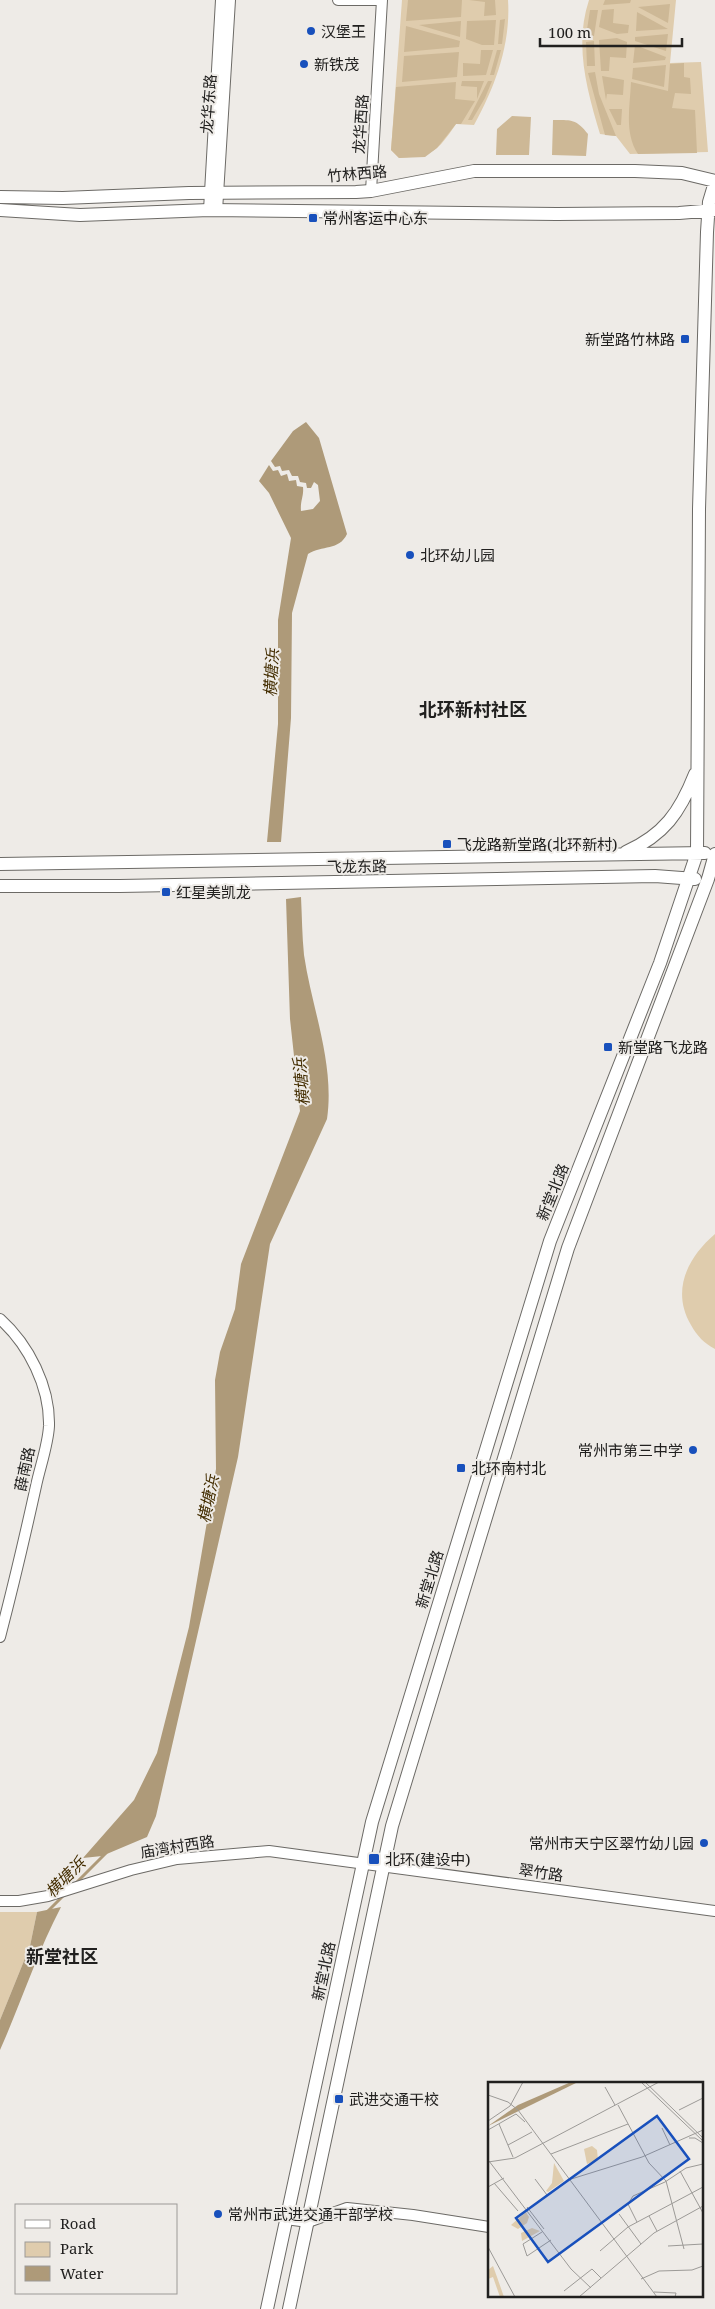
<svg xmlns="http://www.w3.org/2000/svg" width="715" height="2309" font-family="'Noto Serif','Noto Sans SC',serif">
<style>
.green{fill:#dfccad}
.forest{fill:#cdb896}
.water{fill:#ae9a79}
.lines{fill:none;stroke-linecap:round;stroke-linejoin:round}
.stream{stroke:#ae9a79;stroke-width:3}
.minor-casing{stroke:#6c6a66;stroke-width:12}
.major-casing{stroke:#6c6a66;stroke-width:14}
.minor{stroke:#fff;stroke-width:10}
.major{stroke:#fff;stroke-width:12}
.poi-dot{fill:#1850bc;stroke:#eeebe7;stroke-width:2}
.labels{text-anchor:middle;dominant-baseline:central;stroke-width:4;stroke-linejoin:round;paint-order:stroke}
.poi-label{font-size:15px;fill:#21201f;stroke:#eeebe7;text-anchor:start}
.street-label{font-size:15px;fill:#21201f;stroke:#eeebe7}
.water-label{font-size:16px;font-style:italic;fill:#432d00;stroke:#eeebe7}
.quarter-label{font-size:18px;font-weight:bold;fill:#21201f;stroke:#eeebe7}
.inset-road{fill:none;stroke:#9c9a97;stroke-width:1}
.view{fill:#1850bc;fill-opacity:0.15;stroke:#1850bc;stroke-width:2.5}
.inset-edge{fill:none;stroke:#21201f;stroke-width:2.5}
</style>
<rect width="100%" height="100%" fill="#eeebe7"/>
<path class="green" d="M402,0h106c3,44 -13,87 -34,125l-18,-1c-19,28 -23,32 -57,34l-8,-8z
M589,0h87l-6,63 31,-1 7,90 -78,2 -14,-18 -16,-2c-13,-44 -26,-89 -11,-134z
M715,1234v115c-11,-6 -18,-13 -24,-24 -20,-34 -4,-67 24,-91z
M0,1912h37l-7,34 -30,74z"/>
<path class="forest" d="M408,0h54l-1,17 -55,4z
M469,0h26l1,15 -12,1 1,-14z
M605,0h26l-1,3 -27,2z
M670,4l-2,19 -30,-16z
M614,9l-1,14 16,2 -1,8 -11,1 -18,-7 3,-17z
M590,10h8l-4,26h-8z
M637,12l31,17 -32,2z
M505,19l-3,25h-4l2,-24z
M496,20l-2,25h-12l-16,-6 1,-18z
M461,21l-1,16 -41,-12z
M406,26l54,15 -1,6 -55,5z
M668,34l-2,17 -31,-10v-4z
M617,38l10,4 -1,16 -16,-1 -1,14h-8l-2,-31z
M594,41l1,25h-8l-1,-24z
M635,45l31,12 -1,3 -32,3z
M481,50h12l-7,25 -23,1v-13l17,1z
M497,50h4l-7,25h-4z
M459,52l-2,25 -55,5 2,-26z
M684,63v14l6,1 1,16 -16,-1 -3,15 23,2 2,43 -59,1c-14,-21 -8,-47 -7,-72l37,9 2,-27z
M666,65l-2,22 -32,-8 1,-11z
M595,72l4,22 17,42 -11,-1 -17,-62z
M602,76l22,4 -1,15 -16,-1 -1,6z
M462,81h22l-7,18v-12l-16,-1z
M488,81h4l-7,17 -13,22h-4z
M456,82l-1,17 20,2 -14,23h-5l-19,24 -12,9 -26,1 -8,-8 5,-63z
M609,109h13l-1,16h-4z
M512,116l19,1 -2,38h-33l1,-26z
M553,120c19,0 23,-1 35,14l-2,22 -34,-1z"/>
<path class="water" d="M306,422l13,16 28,96c-8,17 -25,11 -39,20l-16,59 -1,105 -10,124h-14l11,-118v-104l13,-82 -22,-45 -10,-12 10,-16 4,6 5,-1 3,6 6,-2 2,7 7,-1 1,6 6,1c1,9 -3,14 -2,24l12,-2 7,-8 -2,-16 -4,-3 -3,6h-4l-1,-5 -6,-1 -2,-6h-6l-3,-6 -7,1 -2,-5 -5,1 -4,-6 22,-30z
M301,897c1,19 1,39 3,58 8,54 31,109 23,164l-57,125 -32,213 -82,359 -9,21 -45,19 -19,2 51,-58 23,-47 32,-126 27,-158 -1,-89 5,-28 15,-43 6,-45 59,-153 -10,-92 -4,-120z
M61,1907c-24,46 -40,96 -61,143v-30l30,-74 7,-34z"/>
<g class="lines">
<path class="stream" d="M75,1884l31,-31
M47,1912l18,-18"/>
<defs>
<path id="minor" d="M338,0h44
M371,191l11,-191
M209,210l12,-210
M217,211l13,-211
M0,1319c29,26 50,68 49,107 -1,19 -9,41 -13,60 -11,50 -23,101 -36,151
M0,1901h19l29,-5 83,-26 46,-11 92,-8 446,60
M286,2219l22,3 39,-14 66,7 76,12"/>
<path id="major" d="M0,197l63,1 126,-5 167,-1 15,-1 103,-20h161l47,2 33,8
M0,210l80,5 129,-5 348,4 122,-1 36,-3
M626,852c38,-17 54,-40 69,-78
M0,864l705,-11
M0,886h120l535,-10 40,3
M267,2309l105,-487 178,-581 110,-278 37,-110 2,-344 8,-277 2,-30 6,-20
M289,2309l103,-483 176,-578 140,-369 7,-25"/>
</defs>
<use href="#minor" class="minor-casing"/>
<use href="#major" class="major-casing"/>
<use href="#minor" class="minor"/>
<use href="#major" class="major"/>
</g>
<g class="poi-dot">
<circle cx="311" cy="31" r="5"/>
<circle cx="304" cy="64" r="5"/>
<rect x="308" y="213" width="10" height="10" rx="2.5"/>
<rect x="680" y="334" width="10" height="10" rx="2.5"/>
<circle cx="410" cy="555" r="5"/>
<rect x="442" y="839" width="10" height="10" rx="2.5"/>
<rect x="161" y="887" width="10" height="10" rx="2.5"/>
<rect x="603" y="1042" width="10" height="10" rx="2.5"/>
<circle cx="693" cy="1450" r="5"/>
<rect x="456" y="1463" width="10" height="10" rx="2.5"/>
<circle cx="704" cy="1843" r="5"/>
<rect x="368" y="1853" width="12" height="12" rx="2.5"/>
<rect x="334" y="2094" width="10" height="10" rx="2.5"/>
<circle cx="218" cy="2214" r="5"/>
</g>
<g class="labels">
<g class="poi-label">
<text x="321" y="31">汉堡王</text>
<text x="314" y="64">新铁茂</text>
<text x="323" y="218">常州客运中心东</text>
<text x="675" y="339" text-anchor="end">新堂路竹林路</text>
<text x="420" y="555">北环幼儿园</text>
<text x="457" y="844">飞龙路新堂路(北环新村)</text>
<text x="176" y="892">红星美凯龙</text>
<text x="618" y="1047">新堂路飞龙路</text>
<text x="683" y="1450" text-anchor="end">常州市第三中学</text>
<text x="471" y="1468">北环南村北</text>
<text x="694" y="1843" text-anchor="end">常州市天宁区翠竹幼儿园</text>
<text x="385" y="1859">北环(建设中)</text>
<text x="349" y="2099">武进交通干校</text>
<text x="228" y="2214">常州市武进交通干部学校</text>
</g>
<g class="street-label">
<text transform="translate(208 104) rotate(-86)">龙华东路</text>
<text transform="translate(360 124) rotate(-86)">龙华西路</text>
<text transform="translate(357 173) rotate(-5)">竹林西路</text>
<text transform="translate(357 866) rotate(-1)">飞龙东路</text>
<text transform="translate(552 1192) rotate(-68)">新堂北路</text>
<text transform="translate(24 1469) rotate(-78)">薛南路</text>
<text transform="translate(429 1579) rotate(-73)">新堂北路</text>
<text transform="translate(177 1846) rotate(-9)">庙湾村西路</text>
<text transform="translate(541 1872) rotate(8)">翠竹路</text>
<text transform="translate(323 1971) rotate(-78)">新堂北路</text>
</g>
<g class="water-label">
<text transform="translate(271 673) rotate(-87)">横塘浜</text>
<text transform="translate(301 1082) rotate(-95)">横塘浜</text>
<text transform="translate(208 1499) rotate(-79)">横塘浜</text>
<text transform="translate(65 1877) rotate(-45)">横塘浜</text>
</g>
<g class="quarter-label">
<text x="473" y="709">北环新村社区</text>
<text x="62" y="1956">新堂社区</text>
</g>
</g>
<g transform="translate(488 2082)">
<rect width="215" height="215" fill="#eeebe7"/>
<path d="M104,64l5,4 1,10 -11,4 -3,-15zM66,81l10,18 -16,11 -2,-1 6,-8zM38,130l3,5 -2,6 -9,6 -7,-4zM44,146l8,3 -18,10 -1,-8zM5,184l4,11 7,20h-4l-7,-20 -5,2v-9z" fill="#dfccad"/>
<path d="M83,0h7l-90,44 30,-21z" fill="#ae9a79"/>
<path class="inset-road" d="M153,0l62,59M157,0l58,56M117,5l10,18M0,13l20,7 10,8 139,187M130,23l31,58 17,18 18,68M191,28l24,-12M0,39l22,-15 13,-24M11,42l14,33M174,46l8,17M0,48l28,-16 9,8M201,56h6l8,5M20,63l24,-13M63,72l77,-30M1,79l82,108 20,19M0,80l27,-4 144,-76M192,89l23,42M47,97l12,16M6,101l24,28M0,105l16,-9M39,125l17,22M39,128l41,-30 74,-23 61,-27M131,132l22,30M161,134l8,15M149,140l-9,-18 5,-8 32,-14 21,-14 17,-4M54,150l-19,12 4,12 24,-16M180,164l35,-2M0,165l27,50M112,169l28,-24 75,-40M153,197l18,-8 33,-1 11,-4M76,209l28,-22 9,9M166,210l22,1 -1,4M91,215l75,-64 49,-27"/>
<path class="view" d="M169,34l32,43 -141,103 -32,-44z"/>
<rect width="215" height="215" class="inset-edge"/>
</g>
<rect x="15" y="2204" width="162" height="90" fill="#eeebe7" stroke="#9c9a97"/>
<rect x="25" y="2220" width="25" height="8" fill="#ffffff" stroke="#9c9a97"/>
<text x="60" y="2229" font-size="15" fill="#21201f">Road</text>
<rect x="25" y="2242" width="25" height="15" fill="#dfccad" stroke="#9c9a97"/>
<text x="60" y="2254" font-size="15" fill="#21201f">Park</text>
<rect x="25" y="2266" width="25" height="15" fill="#ae9a79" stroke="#9c9a97"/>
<text x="60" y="2279" font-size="15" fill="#21201f">Water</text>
<path d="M540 38v8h142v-8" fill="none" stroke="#21201f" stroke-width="2.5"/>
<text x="548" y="38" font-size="15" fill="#21201f" stroke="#eeebe7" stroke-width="4" paint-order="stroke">100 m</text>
</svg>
